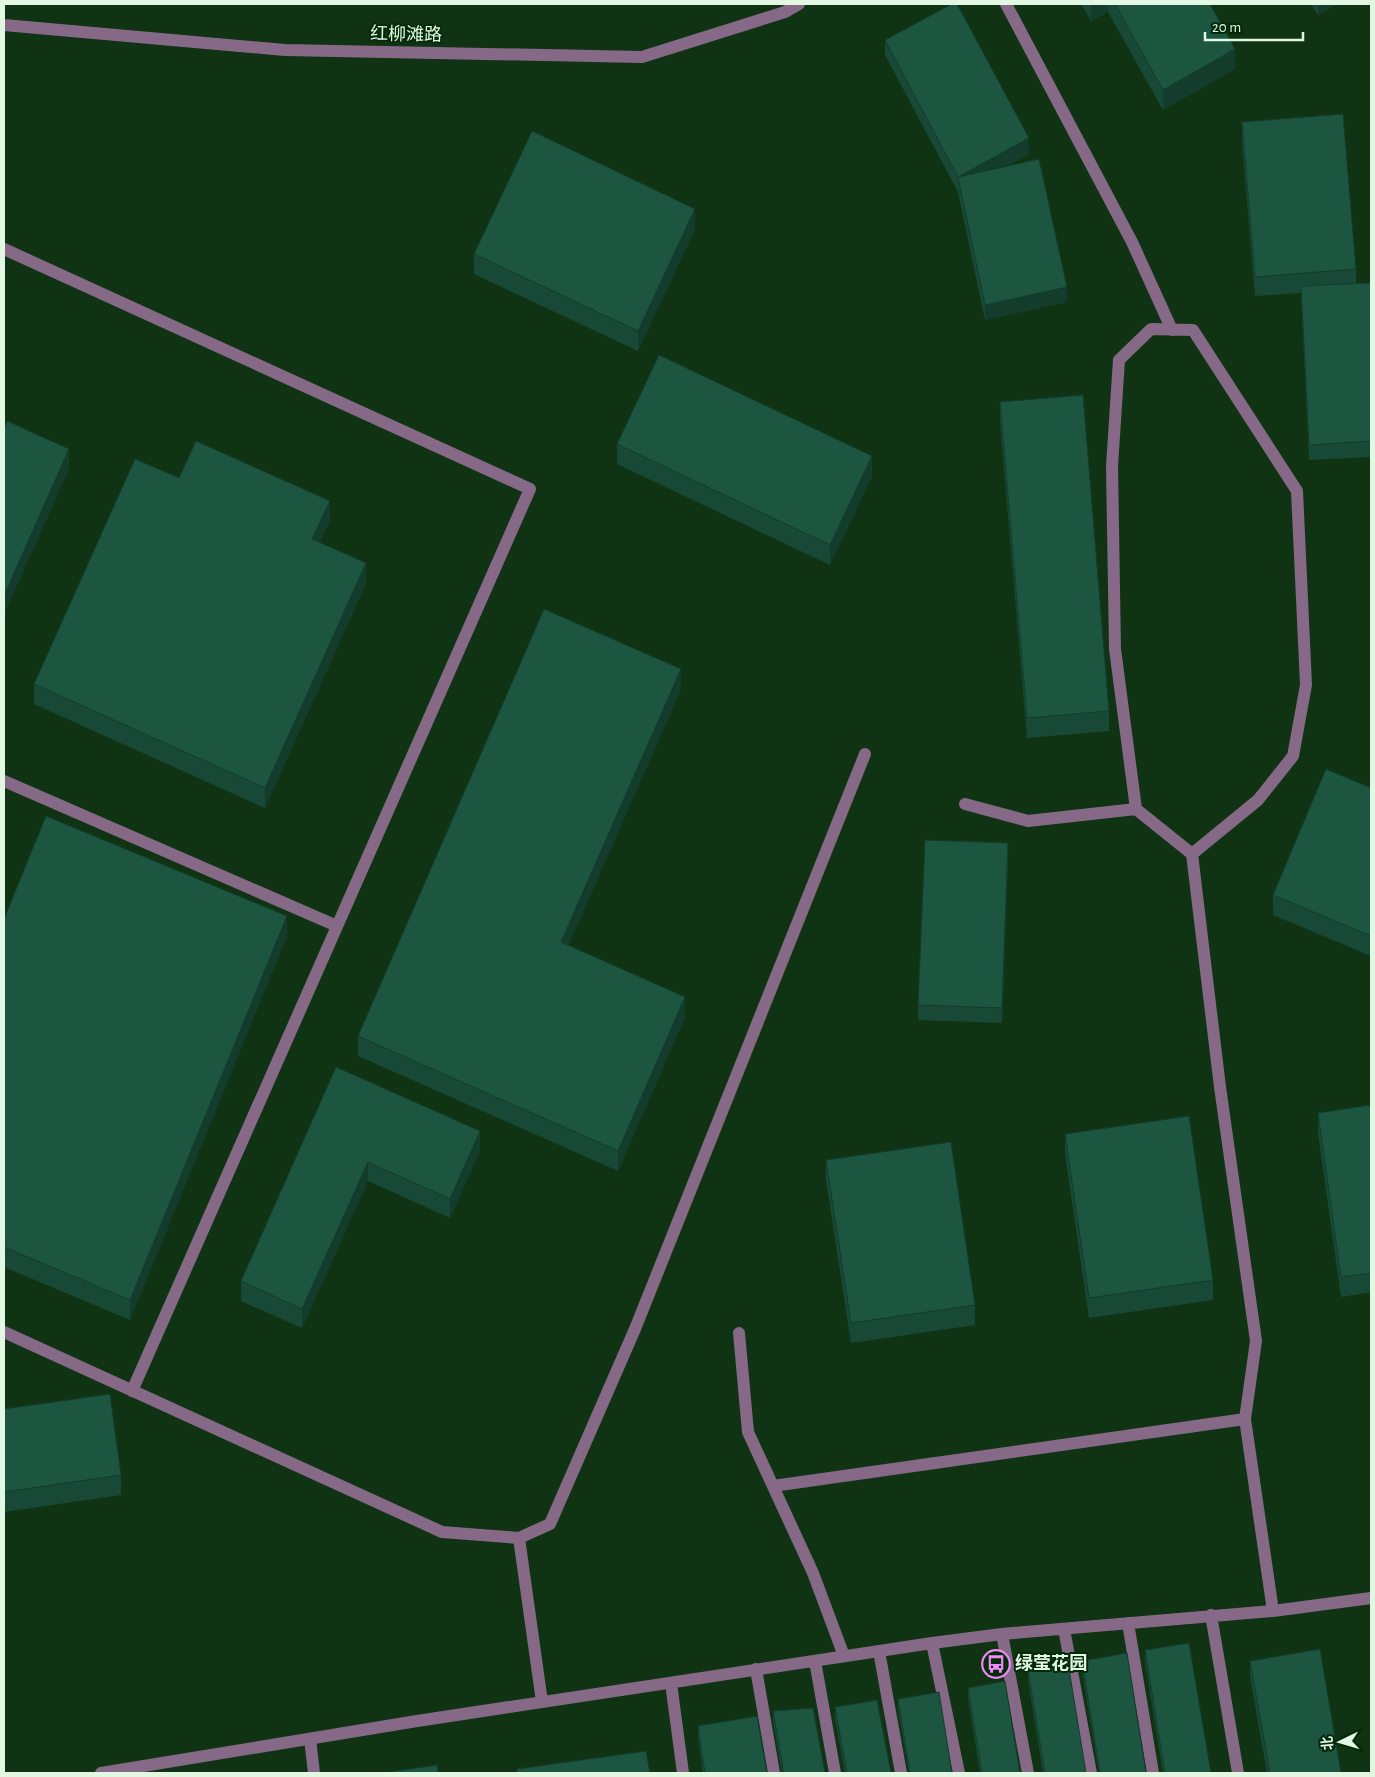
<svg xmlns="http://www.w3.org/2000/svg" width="1375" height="1777" font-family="'Alegreya Sans','Noto Sans SC',sans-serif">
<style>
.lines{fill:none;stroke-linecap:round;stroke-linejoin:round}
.minor{stroke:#856987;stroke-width:12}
.wall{fill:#184937}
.shaded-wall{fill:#143c2d}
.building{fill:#1c5540;stroke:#143c2d}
.labels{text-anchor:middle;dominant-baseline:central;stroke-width:4;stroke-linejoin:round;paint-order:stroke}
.street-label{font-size:18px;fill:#e3f8e3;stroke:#052a09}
.poi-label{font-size:18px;font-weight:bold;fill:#e3f8e3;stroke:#052a09;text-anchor:start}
</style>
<rect width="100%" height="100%" fill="#103413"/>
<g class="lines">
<path class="minor" d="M1006,4l126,238 40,88
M4,25l281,25 357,7 143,-45 14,-8
M4,249l526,240 -398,902
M4,781l333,145
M965,804l63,17 108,-12
M1192,854l66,-54 35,-44 13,-71 -9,-194 -104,-161 -42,-1 -32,31 -7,106 3,183 21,160 56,45 28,233 36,254 -11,78 28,192
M4,1332l438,200 77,6 31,-14 85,-195 230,-575
M739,1333l9,99 65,141 31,83
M773,1486l472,-67
M519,1538l23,164
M1211,1615l27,158
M1128,1623l25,150
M1064,1629l27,144
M1002,1634l26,139
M932,1643l27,130
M879,1651l22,122
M815,1661l20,112
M756,1669l18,104
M671,1683l12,90
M310,1739l4,34
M101,1773l316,-52 515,-78 70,-9 271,-23 98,-13"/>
</g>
<path class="wall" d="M1081,4h129l25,65 -72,41 -55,-98 -17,9z
M1311,4h26l-19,11z
M885,40l144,114 -24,12 62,136 -82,18 -27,-128 -73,-137z
M1242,122l114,147v15l15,-1v174l-62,3 -8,-167 -46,3 -13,-154z
M695,229l-57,122 -164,-77v-20z
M1000,402l109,309v20l-82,7 -27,-316z
M617,444l255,32 -42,89 -213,-101z
M179,478l151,42 -10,22 46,41 -101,225 -231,-104v-20z
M681,689l-113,257 117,71 -67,154 -260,-115v-20z
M1371,788v168l-98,-41v-20z
M1008,858l-6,165 -84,-3v-15z
M4,919l283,17 -157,384 -126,-53z
M336,1067l144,84 -30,67 -82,-37 -66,147 -61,-27v-20z
M1371,1105v187l-30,5 -23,-164v-20z
M1065,1134l148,146v20l-124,18 -24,-164z
M826,1160l149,145v20l-124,18 -25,-163z
M4,1409l117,66v20l-117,17z
M1145,1650l66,123h-48l-18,-112z
M1082,1661l64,112h-47l-17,-102z
M1250,1661l91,112h-74l-17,-96z
M1028,1670l58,103h-43l-15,-93z
M968,1688l52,85h-40l-12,-75z
M898,1699l54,74h-43l-11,-64z
M835,1707l56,66h-46l-10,-55z
M773,1711l52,62h-43l-9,-51z
M698,1726l69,47h-64l-5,-37z"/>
<path class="shaded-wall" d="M1091,4h17v8l-17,9z
M1318,4h19l-19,11z
M1235,49v20l-72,41v-20z
M1029,138v16l-68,37 -3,-14z
M695,209v20l-57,122v-20z
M1067,287v15l-82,18v-15z
M69,449v20l-65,146v-19z
M872,456v20l-42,89v-20z
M330,501v19l-18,39v-20z
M366,563v20l-101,225v-20z
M681,669v20l-120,273v-20z
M1008,843v15l-6,165v-15z
M287,916v20l-157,384v-20z
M685,997v20l-67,154v-20z
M480,1131v20l-30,67v-19z
M368,1162v19l-66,147v-19z"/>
<path class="building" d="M952,4h5l72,134 -71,39 -73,-137z
M1115,4h95l25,45 -72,41z
M1343,114l13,155 -101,8 -13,-155z
M532,131l163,78 -57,122 -164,-77z
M1039,159l28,128 -82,18 -27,-128z
M1371,283v158l-62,4 -8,-159z
M659,355l213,101 -42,89 -213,-101z
M1083,395l26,316 -82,7 -27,-316z
M7,421l62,28 -65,147v-167z
M196,441l134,60 -18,38 54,24 -101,225 -231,-104 101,-225 44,19z
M544,609l137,60 -120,273 124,55 -67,154 -260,-115z
M1326,769l45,19v148l-98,-41z
M46,816l241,100 -157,384 -126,-53v-328z
M925,840l83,3 -6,165 -84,-3z
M336,1067l144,64 -30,68 -82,-37 -66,147 -61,-28z
M1371,1105v168l-30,4 -23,-164z
M1189,1116l24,164 -124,18 -24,-164z
M951,1142l24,163 -124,18 -25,-163z
M110,1394l11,81 -117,17v-83z
M1189,1643l22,130h-46l-20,-123z
M1320,1649l21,124h-71l-20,-112z
M1127,1653l19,120h-46l-18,-112z
M1068,1663l18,110h-41l-17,-103z
M1005,1681l15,92h-38l-14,-85z
M939,1692l13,81h-42l-12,-74z
M877,1700l14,73h-44l-12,-66z
M813,1708l12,65h-41l-11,-62z
M757,1716l10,57h-62l-7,-47z
M646,1751l4,22h-133v-4z
M437,1765l1,8h-55z"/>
<defs>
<symbol id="bus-ring" viewBox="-11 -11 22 22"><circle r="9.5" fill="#052a09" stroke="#ef8bf7" stroke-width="1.5"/><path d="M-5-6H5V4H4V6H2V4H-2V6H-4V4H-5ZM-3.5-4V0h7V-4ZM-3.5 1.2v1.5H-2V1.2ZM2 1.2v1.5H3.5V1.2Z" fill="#ef8bf7"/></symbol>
</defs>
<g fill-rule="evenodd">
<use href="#bus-ring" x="980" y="1648" width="32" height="32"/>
</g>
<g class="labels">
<g class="street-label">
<text transform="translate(406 35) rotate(1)">红柳滩路</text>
</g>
<g class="poi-label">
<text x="1015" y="1664">绿莹花园</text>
</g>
</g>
<rect width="1375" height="1777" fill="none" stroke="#e3f8e3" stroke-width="10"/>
<g transform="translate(1340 1742) rotate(265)" stroke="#052a09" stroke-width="4" paint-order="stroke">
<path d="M0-4L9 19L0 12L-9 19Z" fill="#e3f8e3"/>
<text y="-8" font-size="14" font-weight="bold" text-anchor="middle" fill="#e3f8e3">北</text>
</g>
<path d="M1205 32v8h98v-8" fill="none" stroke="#e3f8e3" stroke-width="2.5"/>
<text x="1212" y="32" font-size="15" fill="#e3f8e3" stroke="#052a09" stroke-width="4" paint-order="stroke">20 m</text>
</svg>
